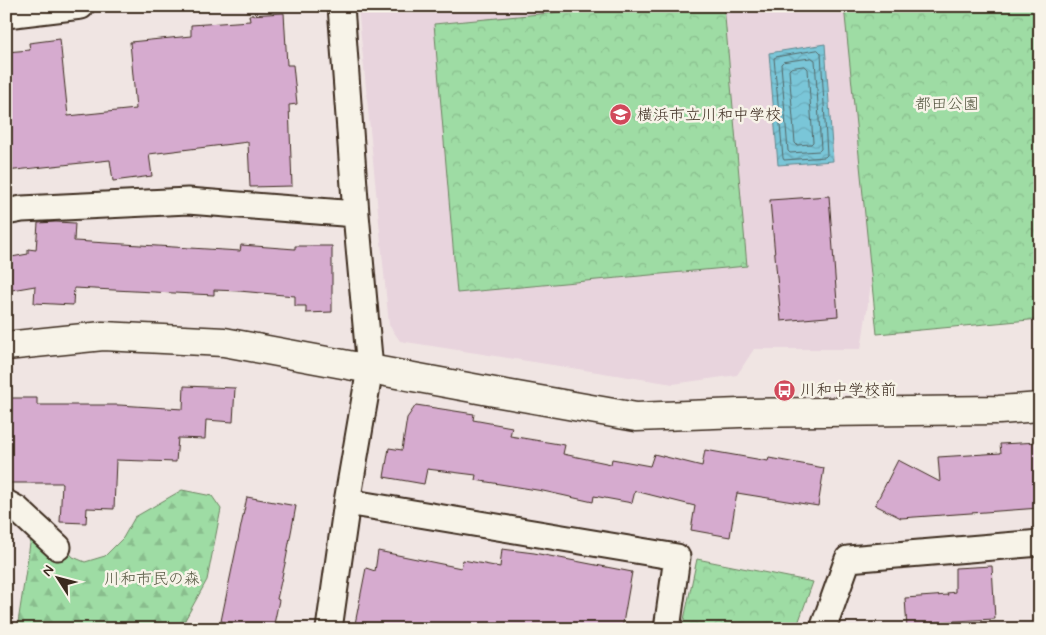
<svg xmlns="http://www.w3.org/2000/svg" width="1046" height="635" font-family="Mynerve,'Klee One',sans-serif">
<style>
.built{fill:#e8d4dd}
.forest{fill:url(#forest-firs);stroke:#6c8361}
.park{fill:url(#park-crowns);stroke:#6c8361}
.water{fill:url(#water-waves);stroke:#61888e}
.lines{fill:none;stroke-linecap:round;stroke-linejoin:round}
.shore{stroke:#546868;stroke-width:1}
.building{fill:#d6abcf;stroke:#3b2a1e}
.street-casing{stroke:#3b2a1e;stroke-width:29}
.secondary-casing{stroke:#3b2a1e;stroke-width:31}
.street{stroke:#f7f3e8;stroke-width:25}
.secondary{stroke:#f7f3e8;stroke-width:28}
.labels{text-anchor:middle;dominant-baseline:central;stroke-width:5;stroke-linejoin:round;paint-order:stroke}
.park-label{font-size:16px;fill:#545640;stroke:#f7f3e8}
.poi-label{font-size:16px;fill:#3b2a1e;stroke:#f7f3e8;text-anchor:start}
</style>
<defs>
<pattern id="forest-firs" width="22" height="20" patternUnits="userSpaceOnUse" patternTransform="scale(1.25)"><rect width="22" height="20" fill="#9edca4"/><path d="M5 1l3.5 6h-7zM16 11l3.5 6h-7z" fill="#89bd8d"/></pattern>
<pattern id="park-crowns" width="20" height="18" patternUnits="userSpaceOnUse" patternTransform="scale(1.25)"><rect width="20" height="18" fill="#9edca4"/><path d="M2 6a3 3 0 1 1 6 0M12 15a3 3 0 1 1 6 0" fill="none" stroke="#89bd8d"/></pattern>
<pattern id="water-waves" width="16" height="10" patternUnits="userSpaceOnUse" patternTransform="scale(1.25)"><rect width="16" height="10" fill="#7ac6d8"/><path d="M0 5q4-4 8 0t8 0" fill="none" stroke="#6aaab9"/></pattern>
</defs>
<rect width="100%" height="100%" fill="#f0e5e3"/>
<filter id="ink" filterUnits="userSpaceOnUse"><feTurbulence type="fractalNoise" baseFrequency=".02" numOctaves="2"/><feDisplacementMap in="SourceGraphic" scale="10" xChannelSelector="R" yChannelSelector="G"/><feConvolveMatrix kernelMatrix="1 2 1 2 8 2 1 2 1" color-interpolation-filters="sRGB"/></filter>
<g filter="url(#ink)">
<path class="built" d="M358,6h504l20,207 -21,136h-107l-17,26 -64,9 -273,-43 -11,-16z"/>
<path class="forest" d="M182,490l30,6 9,13 -14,71 -27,49h-163l16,-105 15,4 25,29 12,5 20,-6 18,-18 12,-21z"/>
<path class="park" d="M624,6h100l23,260 -290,27 -23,-269z
M844,6h196v313l-163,15z
M697,559l116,23 -17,47h-114z"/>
<path class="water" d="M825,44l8,117 -55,4 -9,-112z"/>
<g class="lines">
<path class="shore" d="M818,50l3,3 6,102 -2,2 -41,3 -1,-2 -9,-100 2,-1z
M812,58l3,2 6,89 -2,2 -29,2 -2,-2 -7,-87 2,-2z
M805,66l3,3 5,73 -2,2 -14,1 -2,-2 -6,-73 2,-2z"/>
</g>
<path class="building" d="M284,13l3,52h6l4,39 -8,1 3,81 -42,1 -2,-45 -99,12 3,22 -39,5 -3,-21 -104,11v-119l24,-2 -1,-7 31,-4 8,77 68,-7 -6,-67 61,-6v-11l59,-4 -1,-6z
M829,196l9,120 -57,5 -11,-121z
M56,222l19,1 -1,18 166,10 1,-6 54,4v-3h37v66l-26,1v-7h-11v-10l-56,-5 -25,-1v5l-140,-7 -1,17 -39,-2 1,-17 -29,5v-33l22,-4v-5l8,1 2,-27z
M184,386l51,2 -2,34 -27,-2 -1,19 -27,-1 -2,24 -60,-2 -2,49 -27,-1 -1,15 -26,-1 2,-39h-56v-85h31v7h82l64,4z
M416,405l58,9 -1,6 39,7 -2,9 55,9 -2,9 48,10 1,-5 38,7 4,-12 48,12 3,-16 63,11 1,-3 55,10 -6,38 -81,-13 -7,44 -39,-7 4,-24 -60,-15 -3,12 -38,-7 -1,6 -50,-11 -68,-11 1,-5 -49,-6 -3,15 -40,-7 5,-29 13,2 5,-32z
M1040,442v66l-139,10 -26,-13 23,-45 42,22 -2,-25 63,-4 -1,-9z
M247,497l49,9 -10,53 -9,40 2,1 -6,29h-15l-37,-8z
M502,549l32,4 98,19 -10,57h-268l12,-61 9,3 3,-20 83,17 2,-8 37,7z
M992,566l3,53 -60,3v7h-28l-2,-31 43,-3 -1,-2 8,-1v-24z"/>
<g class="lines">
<defs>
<path id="street" d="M6,15l75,-9
M6,212l16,-3 166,-8 168,13
M347,502l330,55 -10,72
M6,503l11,6 41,38
M329,629l18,-127 23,-133 -14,-155 -15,-208
M823,629l25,-70 192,-16"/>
<path id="secondary" d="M6,346l97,-10 121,6 276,51 136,24 104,-4 259,-3 41,-3"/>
</defs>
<use href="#street" class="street-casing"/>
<use href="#secondary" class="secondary-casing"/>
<use href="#street" class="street"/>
<use href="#secondary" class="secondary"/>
</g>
</g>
<defs>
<symbol id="school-disc" viewBox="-11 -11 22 22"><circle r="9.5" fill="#d1495b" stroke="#f7f3e8"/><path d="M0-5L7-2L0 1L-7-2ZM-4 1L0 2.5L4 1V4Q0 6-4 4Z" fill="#fff"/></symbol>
<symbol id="bus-disc" viewBox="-11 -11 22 22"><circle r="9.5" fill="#d1495b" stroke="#f7f3e8"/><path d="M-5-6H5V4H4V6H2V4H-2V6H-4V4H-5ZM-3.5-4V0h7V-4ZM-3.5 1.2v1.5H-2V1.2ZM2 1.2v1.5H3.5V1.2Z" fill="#fff"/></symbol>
</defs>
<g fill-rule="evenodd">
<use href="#school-disc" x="608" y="102" width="25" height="25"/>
<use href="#bus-disc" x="772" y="378" width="25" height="25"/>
</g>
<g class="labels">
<g class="park-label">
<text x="947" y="104">都田公園</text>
<text x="152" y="579">川和市民の森</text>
</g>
<g class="poi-label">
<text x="637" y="115">横浜市立川和中学校</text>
<text x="800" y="390">川和中学校前</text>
</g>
</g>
<rect width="1046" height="635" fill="none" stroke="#f7f3e8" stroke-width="25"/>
<rect x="12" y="12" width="1021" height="610" fill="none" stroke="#3b2a1e" stroke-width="2" filter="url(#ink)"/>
<g transform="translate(58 578) rotate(306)" stroke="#f7f3e8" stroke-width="4" paint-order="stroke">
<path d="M0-4L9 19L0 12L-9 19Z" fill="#3b2a1e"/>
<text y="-8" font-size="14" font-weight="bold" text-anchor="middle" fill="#3b2a1e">N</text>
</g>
</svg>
